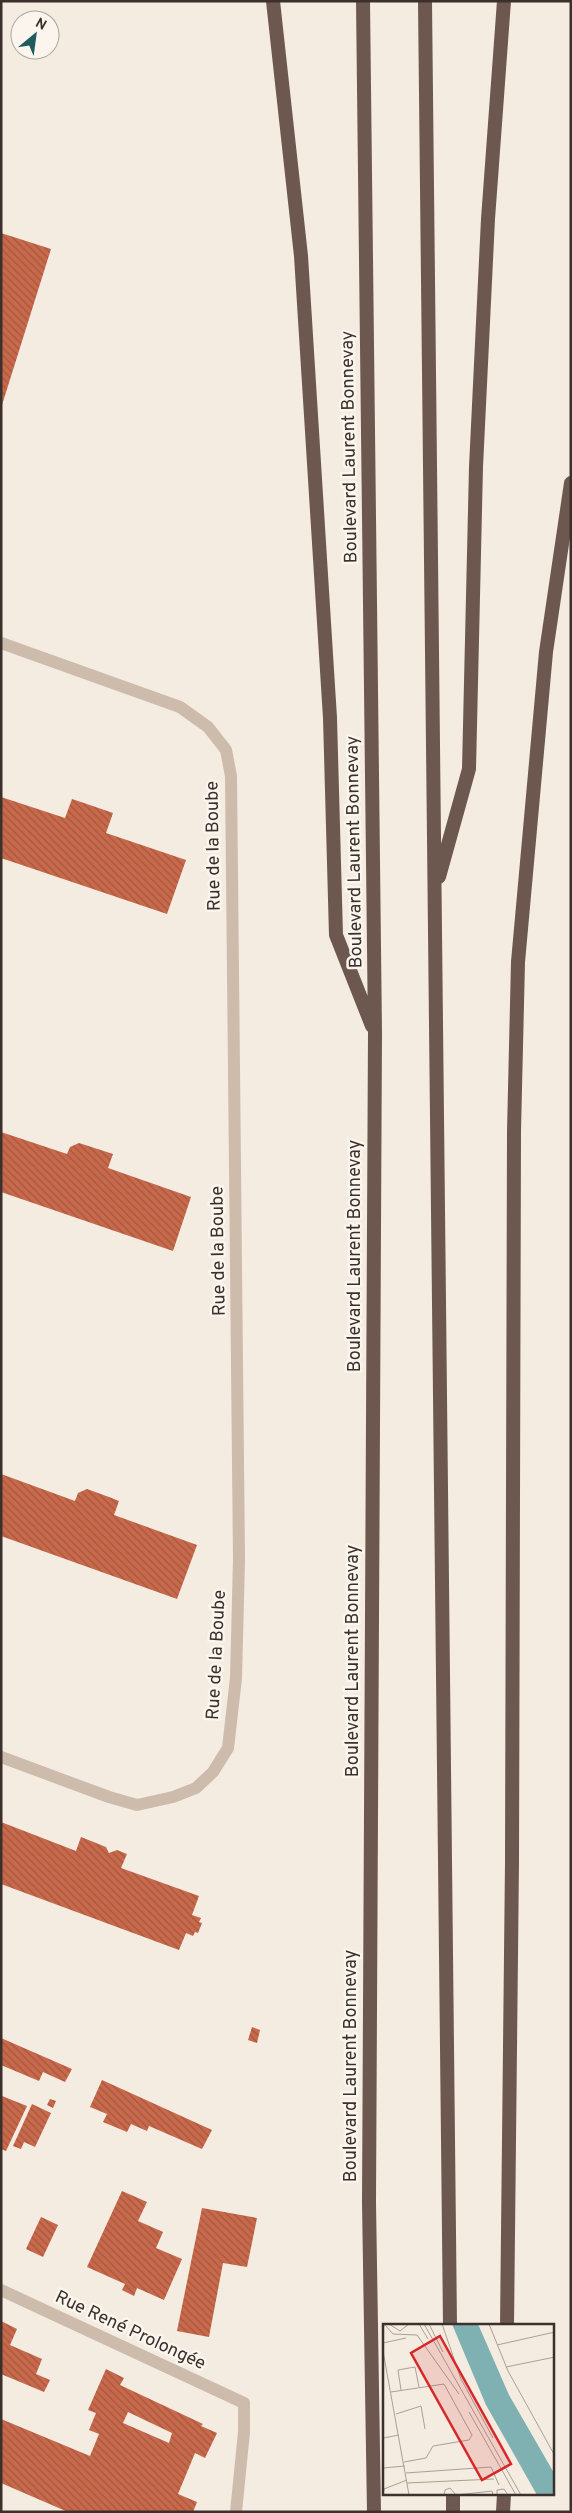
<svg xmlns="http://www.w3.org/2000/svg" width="572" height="2513" font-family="Overpass,sans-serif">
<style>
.building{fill:url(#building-back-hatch);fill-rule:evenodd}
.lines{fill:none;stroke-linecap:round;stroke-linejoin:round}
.service{stroke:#cdbbac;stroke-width:12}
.minor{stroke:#cdbbac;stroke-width:12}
.trunk{stroke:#6c584f;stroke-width:14}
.labels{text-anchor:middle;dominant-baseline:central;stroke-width:5;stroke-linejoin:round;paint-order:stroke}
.street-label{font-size:18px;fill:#3b302b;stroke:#fbf5ee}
.inset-road{fill:none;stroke:#aaa098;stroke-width:1}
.view{fill:#d62828;fill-opacity:0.15;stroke:#d62828;stroke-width:2.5}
.inset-edge{fill:none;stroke:#3b302b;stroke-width:2.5}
</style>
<defs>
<pattern id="building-back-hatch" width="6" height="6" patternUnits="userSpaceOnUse" patternTransform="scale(1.25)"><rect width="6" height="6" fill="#c8694b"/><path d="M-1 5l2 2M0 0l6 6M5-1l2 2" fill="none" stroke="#a4573f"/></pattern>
</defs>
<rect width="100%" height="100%" fill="#f4ebe1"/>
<path class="building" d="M1,233l50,16 -49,156h-1z
M1,797l64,21 7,-19 9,3 32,11 -7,20 80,27 -19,54 -166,-56z
M1,1132l66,22 3,-7 9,-4 34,11 -5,14 83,29 -18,54 -172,-59z
M1,1474l74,27 3,-8 9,-4 22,8 10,4 -5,14 83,30 -20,54 -176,-63z
M1,1822l75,29 5,-14 25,10 3,6 8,-3 10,4 -6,14 78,28 -7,19 9,3 -2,4 3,1 -4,10 -3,-1 -2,4 -7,-3 -7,17 -178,-66z
M252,2027l8,3 -3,13 -9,-3z
M1,2038l71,31 -7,13 -22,-10 -4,9 -38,-16z
M102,2080l110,50 -10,19 -53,-23 -2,5 -16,-7 -4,8 -24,-10 4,-8 -17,-7z
M2,2096l25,10 -21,45 -5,-2z
M50,2099l6,2 -3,7 -6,-3z
M32,2104l19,9 -16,34 -11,-5 -3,7 -8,-3z
M122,2191l25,11 -9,19 25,11 -7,16 26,11 -18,41 -27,-12 -3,8 -12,-6 3,-6 -38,-17z
M202,2208l55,10 -10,49 -24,-4 -14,74 -32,-6z
M41,2217l17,8 -15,32 -17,-8z
M1,2321l16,8 -7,16 32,14 -6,15 14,6 -6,12 -43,-18z
M106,2369l18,9 -4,7 83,39 -2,2 16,7 -12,25 -10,-5 -17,41 19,8 -4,10h-125l-67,-29v-64l89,37 9,-22 -10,-4 7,-17 -8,-3zM128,2412l44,21 -3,10 -46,-20z"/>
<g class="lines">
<path class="service" d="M1,643l179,64 28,20 18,23 5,26 8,784 -3,118 -8,70 -15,24 -17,16 -23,9 -36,8 -28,-8 -108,-40"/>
<path class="minor" d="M1,2290l243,113v29l-8,80"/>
<path class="trunk" d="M273,1l28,255 29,462 6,217 36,91
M363,1l12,1032 -6,1170 5,309
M425,1l25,2325
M439,877l30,-108 7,-302 12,-248 16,-218
M507,2326l5,-464 2,-731 4,-169 28,-310 25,-169
M453,2494v18
M503,2512l1,-18"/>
</g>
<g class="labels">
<g class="street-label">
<text transform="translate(350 447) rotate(-91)">Boulevard Laurent Bonnevay</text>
<text transform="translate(214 846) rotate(-91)">Rue de la Boube</text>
<text transform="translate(355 852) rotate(-91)">Boulevard Laurent Bonnevay</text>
<text transform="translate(219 1251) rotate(-91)">Rue de la Boube</text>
<text transform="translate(355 1256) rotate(-90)">Boulevard Laurent Bonnevay</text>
<text transform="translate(217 1655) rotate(-87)">Rue de la Boube</text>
<text transform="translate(353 1661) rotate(-90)">Boulevard Laurent Bonnevay</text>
<text transform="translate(351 2066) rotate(-90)">Boulevard Laurent Bonnevay</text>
<text transform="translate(130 2331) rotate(25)">Rue René Prolongée</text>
</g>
</g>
<g transform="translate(383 2324)">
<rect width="171" height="171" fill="#f4ebe1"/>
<path d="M69,0h26l31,71 45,78v22h-17l-51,-90z" fill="#7fb0b2"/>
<path class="inset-road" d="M1,0l9,10 24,1 42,59M6,0l11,7 9,-7M36,0l9,15M41,0l97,171M46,0l14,28M59,0l19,55 32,59M106,0l19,47 47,85M0,19l23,-5M114,21l58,-13M0,27l26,144M123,43l49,-10M18,66l-3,-20 17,-3 4,20M8,68l53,-8 28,51 -3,5 -36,6 -7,12 -22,4M86,88l47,83M13,90l25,-8 4,23M0,114l16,-3M0,144l22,-2M23,149l85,-6 8,18M24,159l87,-4M0,171l1,-6 23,-9M61,171l1,-5 5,-2 6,7M74,171l35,-4 1,4M114,171v-5l7,-1 4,6"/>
<path class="view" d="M57,12l71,128 -29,16 -71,-127z"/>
<rect width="171" height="171" class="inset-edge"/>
</g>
<rect width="572" height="2513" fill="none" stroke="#3b302b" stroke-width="5"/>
<g transform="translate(35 35) rotate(29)"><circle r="24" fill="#fbf5ee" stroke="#aea6a0"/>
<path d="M0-4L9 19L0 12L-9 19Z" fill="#1f5a5e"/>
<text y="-8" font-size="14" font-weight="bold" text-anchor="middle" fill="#3b302b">N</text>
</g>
</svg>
